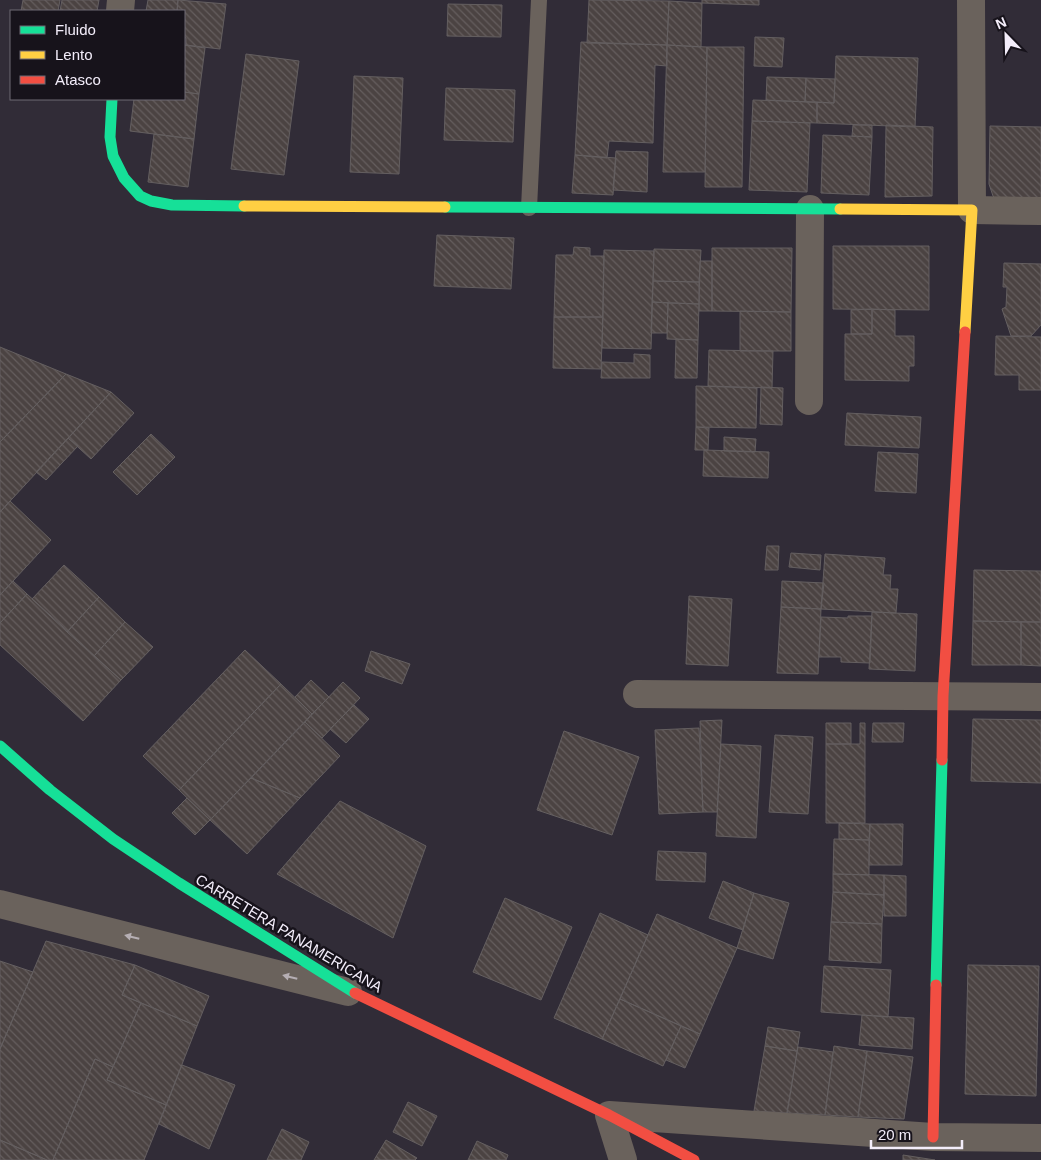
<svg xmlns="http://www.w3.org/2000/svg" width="1041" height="1160" font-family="Arial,sans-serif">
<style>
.building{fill:url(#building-back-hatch);stroke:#645f60}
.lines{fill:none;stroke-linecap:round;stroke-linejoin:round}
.lane{stroke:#6a625c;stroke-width:16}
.street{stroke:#6a625c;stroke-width:28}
.fast{stroke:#16e098;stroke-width:11}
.slow{stroke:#ffcf43;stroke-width:11}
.jam{stroke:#f24e42;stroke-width:11}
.oneway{fill:#b5aeb3}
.labels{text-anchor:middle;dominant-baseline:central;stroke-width:5;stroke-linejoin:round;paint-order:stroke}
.street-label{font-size:15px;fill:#f3edfa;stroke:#17131b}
</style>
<defs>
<pattern id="building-back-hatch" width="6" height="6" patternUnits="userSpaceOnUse" patternTransform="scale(1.25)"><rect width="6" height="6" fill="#4b4342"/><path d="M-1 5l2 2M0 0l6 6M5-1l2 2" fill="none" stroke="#655e5e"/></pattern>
</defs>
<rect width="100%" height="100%" fill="#312c37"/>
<path class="building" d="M23,0h37l-2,11h-37z
M62,0h37l-2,11h-37z
M148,0h30l-1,11h-31z
M178,0l48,4 -6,45 -34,-4v-7l-2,-1v-26h-7z
M589,0l80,1 -2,44 -80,-2z
M702,0h57v5l-57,-2z
M669,1l33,2 -1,44 -34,-2z
M448,4l54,1 -1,32 -54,-1z
M755,37l29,1 -2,29 -28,-1z
M581,42l86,3v21l-12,-1 -2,78 -44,-2 -2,17 -32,-3z
M184,45l21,3 -6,46 -15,-2z
M667,45l40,2 -2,125h-42z
M707,47h37l-2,140h-37z
M246,54l53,7 -15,114 -53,-6z
M836,56l82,2 -3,69 -98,-4v-21l17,1z
M354,76l49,2 -4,96 -49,-2z
M767,77l39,1 -1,24 -39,-2z
M806,78l29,1 -1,24 -29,-1z
M446,88l69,2 -2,52 -69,-2z
M184,92l15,2 -5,45 -64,-8 4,-32h50z
M753,100l64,2v21l-65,-2z
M752,121l58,2 -3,69 -58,-2z
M853,125h19v12l-20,-1z
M886,125l47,2 -1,69 -47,1z
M990,126l51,1v74l-44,-1 -4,-4 -4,-12z
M154,134l40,5 -6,48 -40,-5z
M823,135l49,2 -3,58 -48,-2z
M616,151l32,1 -1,40 -34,-2z
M575,155l41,3 -3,37 -41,-2z
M437,235l77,3 -3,51 -77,-3z
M833,246h96v64l-96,-1z
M574,247l16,1v8h14l-1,61h-49l2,-62h17z
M712,248h80l-1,64 -79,-1z
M654,249l47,1 -2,32 -46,-1z
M604,250l50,1 -3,98 -49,-1z
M700,261h12v50h-13z
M1004,263l37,1v61l-10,11h-20l-9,-27 4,-2 1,-20h-4z
M653,281l46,1v22l-47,-2z
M652,302l16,1 -1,30h-16z
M668,303l31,1 -1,36 -31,-1z
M872,309v25h-21v-24z
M872,309l23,1v26h19v30h-5v15l-64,-1v-46h27z
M740,311l51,1v39h-51z
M554,317h49l-2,52 -48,-1z
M996,336l45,1v53h-22v-15h-24z
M676,339l22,1 -1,38h-22z
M0,347l66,27 -66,68z
M709,350l64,1 -1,37 -64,-2z
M634,354l16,1v23h-49l1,-16 32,1z
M66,374l45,18 -111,120v-70z
M696,386l61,2 -1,40 -60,-1z
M761,387l22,1 -1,37 -22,-1z
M111,392l23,21 -43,46 -23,-21z
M847,413l74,4 -2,31 -74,-3z
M696,427l13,1 -1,22h-13z
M151,434l24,23 -38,38 -24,-23z
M724,437l32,2 -1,13 -31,-1z
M68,438l10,8 -32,34 -10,-8z
M704,450l65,2 -1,26 -65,-2z
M878,452l40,2 -2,39 -41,-2z
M10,501l41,39 -51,55v-83z
M767,546h12l-1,24h-13z
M791,553l30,2 -1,15 -31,-3z
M825,554l60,4 -2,17h8l-1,14h8l-2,24 -75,-4z
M64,565l35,32 -32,35 -35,-33z
M974,570l67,1v51l-68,-1z
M13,581l14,13 -27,29v-28z
M782,581l42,2 -3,26 -40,-2z
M27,594l94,86 -38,41 -83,-76v-22z
M689,596l43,3 -4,67 -42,-2z
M99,597l26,25 -31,34 -27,-24z
M781,607l40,2 -3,65 -41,-1z
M872,612l45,2 -2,57 -46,-2z
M848,616h24l-2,47 -29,-1v-5h-22l2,-40 27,1z
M973,621l48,1v43h-49z
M125,622l28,25 -32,33 -27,-24z
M1021,622h20v44l-20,-1z
M245,650l36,34 -102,106 -36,-34z
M371,651l39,13 -8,20 -37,-13z
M311,680l18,17 -17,17 -17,-17z
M343,682l17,16 -38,40 -17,-16z
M281,684l31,30 -102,106 -31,-30z
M354,705l15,14 -23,24 -16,-14z
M973,719l68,1v63l-70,-2z
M722,720l-5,92h-14l-3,-91z
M305,722l35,34 -40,42 -49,-20z
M826,723h25v21h-25z
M860,723h5v100h-39v-79h34z
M873,723h31l-1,19h-31z
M699,728l4,84 -44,2 -4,-84z
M564,731l75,26 -27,78 -75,-25z
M775,735l38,2 -5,77 -39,-2z
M721,744l40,2 -5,92 -40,-2z
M251,778l49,20 -53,56 -37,-34z
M187,798l23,22 -15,15 -23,-22z
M340,801l86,45 -33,92 -116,-64z
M839,823l31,1 -1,16 -30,-1z
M870,824h33l-1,41h-33z
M834,839l35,1v35l-36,-1z
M658,851l48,2 -1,29 -49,-2z
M833,874l51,1v20l-51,-3z
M884,875l22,1v40h-22z
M723,881l31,12 -11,37 -34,-12z
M833,892l51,3 -2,29 -51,-2z
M754,893l35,10 -16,56 -36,-11z
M505,898l67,29 -31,73 -68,-28z
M600,913l48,22 -46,104 -48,-21z
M657,914l80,34 -37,86 -80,-35z
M831,922l51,2 -1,39 -52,-3z
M46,941l89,24 -13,30 19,8 -28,64 -18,-8 -42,101h-6l-47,-20v-91z
M0,961l33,11 -33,77z
M135,965l74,31 -12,30 -75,-31z
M968,965l71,1 -3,130 -71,-2z
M824,966l67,4 -3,47 -67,-5z
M620,999l61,27 -18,40 -61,-27z
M141,1003l56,23 -31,79 -59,-25z
M862,1015l52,3 -2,31 -53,-4z
M681,1026l19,8 -15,34 -19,-8z
M768,1027l32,5 -3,19 -32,-5z
M765,1046l32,5 -10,62 -33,-2z
M834,1046l33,5 -9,66 -33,-2z
M798,1047l35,5 -8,63 -38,-2z
M867,1051l46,6 -9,62 -46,-2z
M95,1059l18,8 -6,13 59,25 -22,55h-91z
M182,1065l53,20 -26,64 -50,-25z
M408,1102l29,14 -15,30 -29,-14z
M282,1129l27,13 -8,18h-34z
M0,1140l47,20h-47z
M386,1140l31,18 -2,2h-41z
M477,1141l31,14 -2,5h-38z
M903,1155l32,5h-32z"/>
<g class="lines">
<path class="lane" d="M529,208l10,-208"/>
<path class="street" d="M971,0l1,210 69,1
M120,11l1,-11
M809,401l1,-192
M637,694l404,3
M0,904l348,88
M623,1160l-14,-45 324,22 108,1"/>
<path class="fast" d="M112,99l-2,38 3,19 11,22 16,18 11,5 21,4 72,1
M445,207l395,2
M0,746l50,44 63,49 66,44 176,110
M936,985l6,-225"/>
<path class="slow" d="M244,206l201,1
M840,209l132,1 -7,122"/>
<path class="jam" d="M942,760l1,-64 22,-364
M355,993l254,122 85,45
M933,1137l3,-152"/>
</g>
<defs><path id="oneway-solid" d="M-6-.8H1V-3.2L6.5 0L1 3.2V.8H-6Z" transform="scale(1.25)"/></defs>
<g class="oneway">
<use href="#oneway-solid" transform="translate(132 937) rotate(-166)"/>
<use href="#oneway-solid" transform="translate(290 977) rotate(-166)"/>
</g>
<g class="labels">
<g class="street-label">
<text transform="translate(289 933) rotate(31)">CARRETERA PANAMERICANA</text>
</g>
</g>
<rect x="10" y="10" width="175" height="90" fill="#17131b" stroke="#6f6a74"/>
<rect x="20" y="26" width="25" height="8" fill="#16e098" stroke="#6f6a74"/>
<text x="55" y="35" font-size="15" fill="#f3edfa">Fluido</text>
<rect x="20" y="51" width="25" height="8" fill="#ffcf43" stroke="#6f6a74"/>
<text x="55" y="60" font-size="15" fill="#f3edfa">Lento</text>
<rect x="20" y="76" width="25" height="8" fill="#f24e42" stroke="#6f6a74"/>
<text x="55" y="85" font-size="15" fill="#f3edfa">Atasco</text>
<g transform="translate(1006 35) rotate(337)" stroke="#17131b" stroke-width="4" paint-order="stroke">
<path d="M0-4L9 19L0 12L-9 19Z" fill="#f3edfa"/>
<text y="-8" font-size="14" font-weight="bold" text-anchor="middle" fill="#f3edfa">N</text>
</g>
<path d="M871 1140v8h91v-8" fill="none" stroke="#f3edfa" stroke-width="2.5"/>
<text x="878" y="1140" font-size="15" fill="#f3edfa" stroke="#17131b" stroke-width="4" paint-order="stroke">20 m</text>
</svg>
